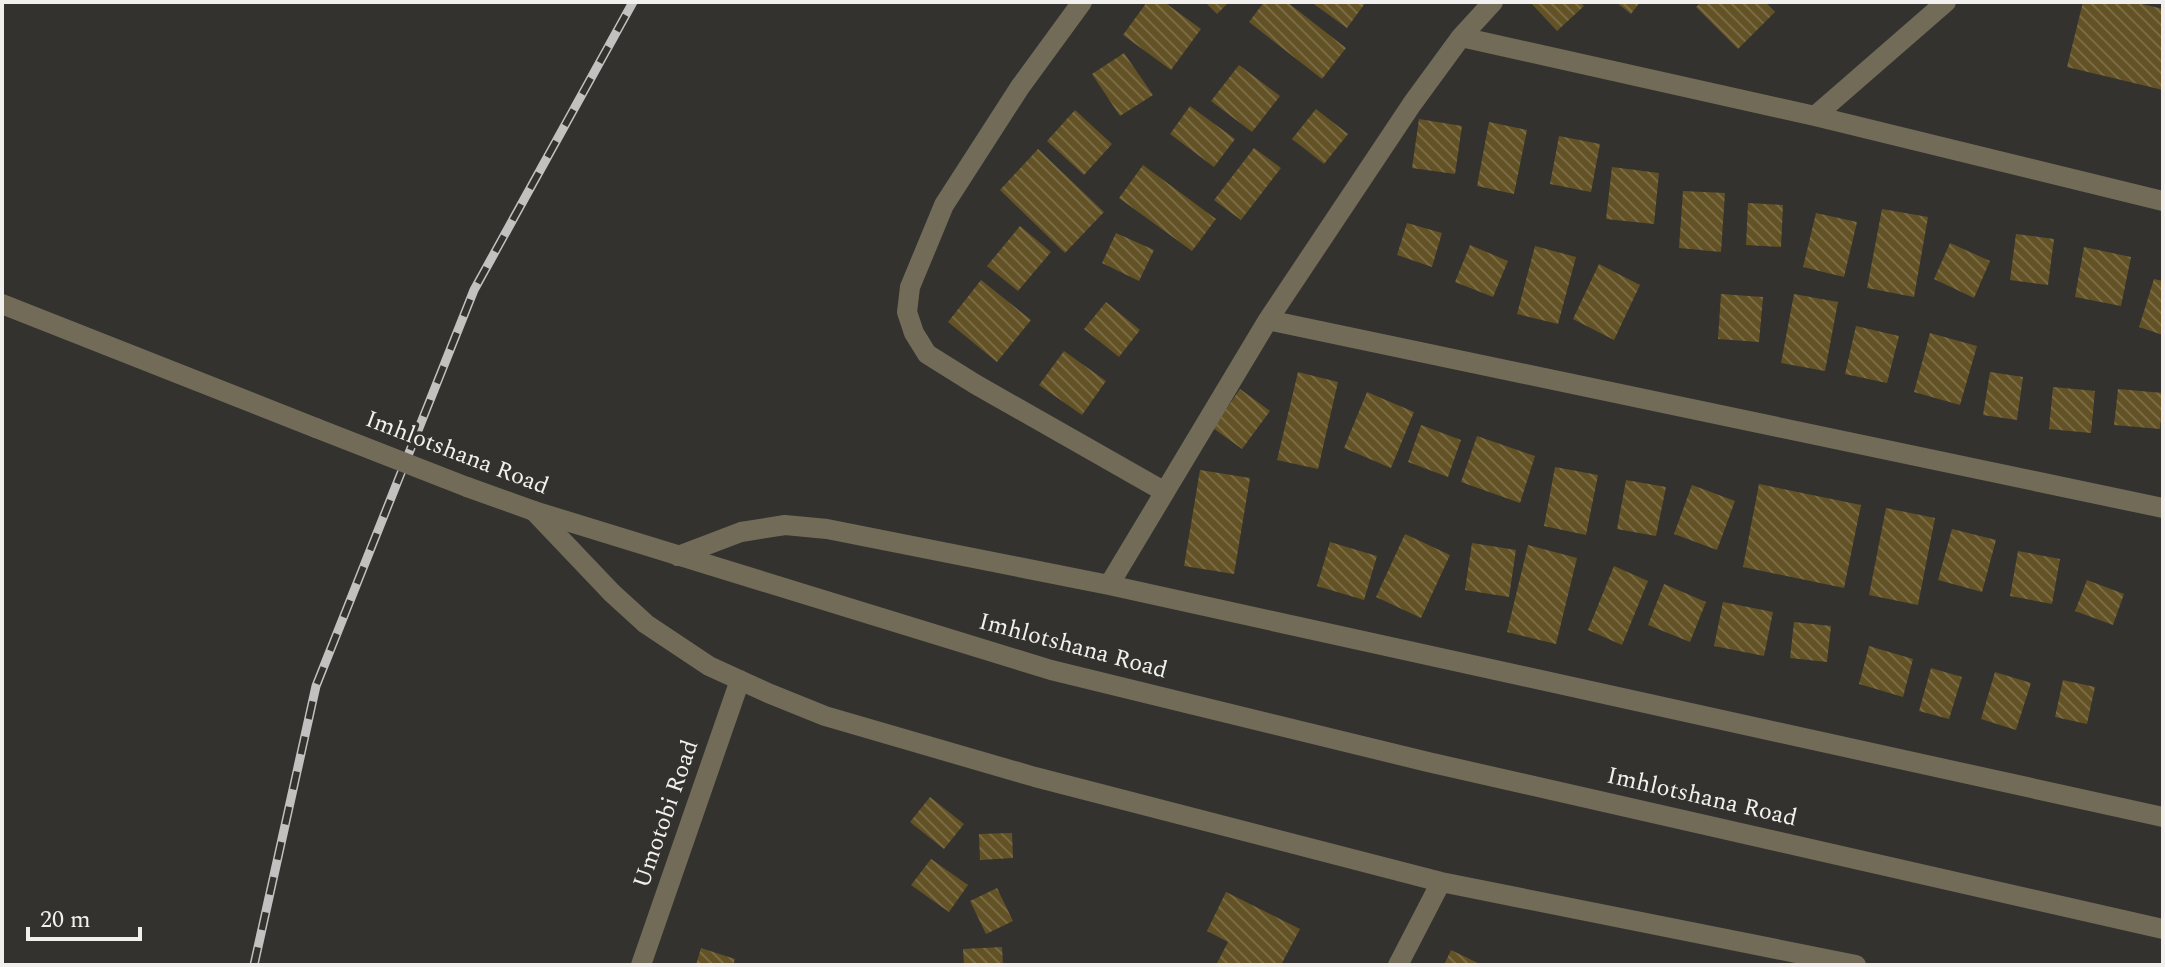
<svg xmlns="http://www.w3.org/2000/svg" width="2165" height="967" font-family="Spectral,serif">
<style>
.building{fill:url(#building-back-hatch)}
.lines{fill:none;stroke-linecap:round;stroke-linejoin:round}
.minor{stroke:#726b58;stroke-width:20}
.tertiary{stroke:#726b58;stroke-width:20}
.rail-casing{stroke:#c2c1bf;stroke-width:9}
.rail{stroke:#33322f;stroke-width:6;stroke-dasharray:18;stroke-linecap:butt}
.tertiary-bridge{stroke:#726b58;stroke-width:20}
.labels{text-anchor:middle;dominant-baseline:central;stroke-width:7;stroke-linejoin:round;paint-order:stroke}
.street-label{font-size:24px;fill:#f1f0ee;stroke:#33322f}
</style>
<defs>
<pattern id="building-back-hatch" width="6" height="6" patternUnits="userSpaceOnUse" patternTransform="scale(2)"><rect width="6" height="6" fill="#625225"/><path d="M-1 5l2 2M0 0l6 6M5-1l2 2" fill="none" stroke="#796b45"/></pattern>
</defs>
<rect width="100%" height="100%" fill="#33322f"/>
<path class="building" d="M1147,2h17l37,27 -30,41 -48,-35z
M1205,2h24l-12,12z
M1264,2h23l59,46 -24,31 -73,-57z
M1311,2h55l-19,26z
M1530,2h50l4,4 -27,25z
M1616,2h24l-9,12z
M1701,2h64l10,10 -37,37 -42,-42z
M2083,2h51l29,7v81l-96,-23z
M1124,53l29,42 -33,21 -28,-42z
M1239,65l41,31 -28,36 -41,-31z
M1190,106l45,33 -21,28 -44,-33z
M1316,109l32,25 -24,30 -32,-25z
M1075,110l37,34 -28,31 -37,-34z
M1419,119l43,7 -7,48 -43,-6z
M1489,122l38,8 -13,64 -37,-8z
M1559,136l41,8 -9,48 -41,-8z
M1254,148l27,20 -40,52 -27,-20z
M1038,149l66,63 -39,41 -65,-63z
M1143,165l73,54 -24,32 -73,-53z
M1612,167l47,6 -5,51 -48,-5z
M1683,191l42,2 -4,59 -42,-4z
M1748,203l35,2 -2,42 -35,-2z
M1882,209l46,8 -14,80 -47,-9z
M1816,213l41,9 -13,55 -41,-10z
M1407,223l35,10 -10,34 -35,-12z
M1020,226l31,26 -33,39 -31,-25z
M1116,233l38,17 -15,31 -37,-18z
M2016,234l38,5 -6,46 -38,-5z
M1950,243l40,18 -16,37 -40,-19z
M1470,245l38,16 -15,36 -38,-15z
M1535,246l41,11 -18,67 -41,-10z
M2084,247l47,10 -10,49 -46,-9z
M1599,264l41,21 -26,55 -41,-21z
M2154,279l9,2v54l-24,-8z
M981,280l50,40 -34,42 -49,-40z
M1721,294l42,3 -4,45 -41,-3z
M1794,294l44,8 -13,69 -44,-8z
M1106,302l34,28 -21,27 -35,-28z
M1856,326l43,10 -12,47 -42,-9z
M1930,333l47,13 -17,59 -46,-13z
M1064,351l42,30 -24,34 -43,-30z
M1298,372l40,10 -20,87 -41,-9z
M1990,372l33,5 -6,43 -34,-5z
M2053,387l42,4 -4,42 -42,-4z
M1240,389l30,22 -28,38 -29,-21z
M2118,389l45,4 -3,36 -46,-4z
M1367,392l47,20 -23,56 -47,-20z
M1421,425l40,15 -13,37 -40,-15z
M1477,436l58,20 -15,47 -59,-21z
M1555,467l43,8 -12,60 -42,-9z
M1200,470l50,8 -16,96 -50,-8z
M1626,480l40,7 -10,49 -39,-7z
M1759,484l102,21 -17,83 -101,-21z
M1692,485l43,16 -18,49 -43,-16z
M1886,508l49,10 -17,87 -49,-10z
M1952,529l44,11 -14,52 -44,-12z
M1405,534l45,21 -29,63 -45,-21z
M1330,542l47,14 -13,44 -47,-14z
M1472,543l44,7 -7,47 -44,-7z
M1528,545l49,13 -21,86 -49,-12z
M2018,551l42,8 -8,45 -42,-8z
M1614,566l34,15 -26,64 -34,-15z
M2087,580l37,14 -11,31 -38,-14z
M1664,584l42,18 -16,40 -42,-17z
M1723,602l50,10 -9,44 -50,-10z
M1794,622l37,4 -4,36 -37,-4z
M1869,646l44,13 -10,38 -44,-13z
M1931,668l31,9 -13,42 -30,-8z
M1995,672l36,11 -15,47 -35,-11z
M2063,680l32,7 -8,37 -32,-7z
M930,797l34,27 -20,25 -34,-27z
M1012,833l1,25 -33,2 -1,-26z
M931,859l37,26 -19,27 -38,-27z
M997,888l16,33 -27,13 -16,-33z
M1226,892l74,37 -19,36h-65l12,-23 -21,-11z
M1002,947l1,18h-39l-1,-16z
M701,948l34,11 -2,6h-37z
M1451,950l31,15h-38z"/>
<g class="lines">
<path class="minor" d="M1082,2l-62,85 -76,118 -34,82 -3,25 7,21 13,21 48,30 190,108
M1461,37l354,79 348,85
M1815,116l131,-114
M1268,320l895,188
M534,511l78,82 34,31 63,42 59,27 57,23 210,61 406,105 415,83
M678,556l63,-24 44,-7 42,4 282,56 1054,232
M1109,585l159,-265 144,-216 49,-67 32,-35
M641,965l99,-285
M1398,965l43,-83"/>
<path class="tertiary" d="M2,304l314,124
M467,487l67,24 517,159 377,92 735,167"/>
<defs>
<path id="rail" d="M254,965l62,-279 158,-396 159,-288"/>
</defs>
<use href="#rail" class="rail-casing"/>
<use href="#rail" class="rail"/>
<path class="tertiary-bridge" d="M316,428l151,59"/>
</g>
<g class="labels">
<g class="street-label">
<text transform="translate(457 453) rotate(21)">Imhlotshana Road</text>
<text transform="translate(1073 646) rotate(15)">Imhlotshana Road</text>
<text transform="translate(1702 797) rotate(13)">Imhlotshana Road</text>
<text transform="translate(666 814) rotate(-71)">Umotobi Road</text>
</g>
</g>
<rect width="2165" height="967" fill="none" stroke="#f1f0ee" stroke-width="8"/>
<path d="M28 927v12h112v-12" fill="none" stroke="#f1f0ee" stroke-width="4"/>
<text x="40" y="927" font-size="24" fill="#f1f0ee" stroke="#33322f" stroke-width="6" paint-order="stroke">20 m</text>
</svg>
